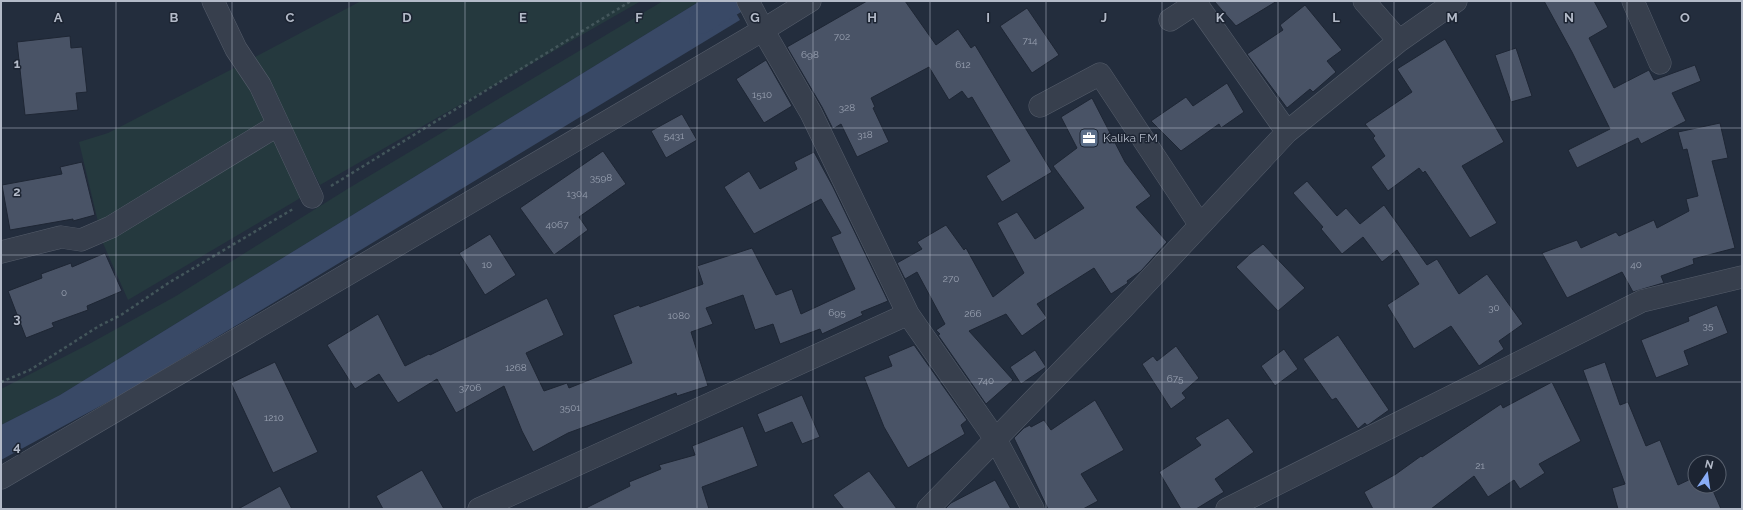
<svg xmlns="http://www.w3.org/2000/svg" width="1743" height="510" font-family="Raleway,sans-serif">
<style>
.green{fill:#25393e}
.water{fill:#394966}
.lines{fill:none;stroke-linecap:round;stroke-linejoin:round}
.canal{stroke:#394966;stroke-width:25}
.building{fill:#495366;stroke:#1e2634}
.minor-casing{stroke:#555d6b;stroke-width:23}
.path{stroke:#43565b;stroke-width:2.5;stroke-dasharray:3 3;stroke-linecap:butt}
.minor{stroke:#373f4d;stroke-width:22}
.grid{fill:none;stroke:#b3bac8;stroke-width:1;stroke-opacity:0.55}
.labels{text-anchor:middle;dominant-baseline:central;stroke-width:3;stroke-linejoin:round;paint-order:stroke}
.number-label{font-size:10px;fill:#98a0b0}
.poi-label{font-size:12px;fill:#b3bac8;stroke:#1c2432;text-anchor:start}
.grid-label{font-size:13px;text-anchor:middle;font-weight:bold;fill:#b3bac8;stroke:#1c2432;stroke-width:3;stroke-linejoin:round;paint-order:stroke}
</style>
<rect width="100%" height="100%" fill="#232d3d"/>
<path class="green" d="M361,1h280l-321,184 -65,-128z
M663,1h37l-640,394 -59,30v-36l88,-45 87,-48 173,-108z
M240,65l26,59 -167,102 -20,-84 29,-9z
M274,139l28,58 -174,103 -26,-59z"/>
<path class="water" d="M700,1h29l11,19 -612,371 -127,69v-35l59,-30z"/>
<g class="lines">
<path class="canal" d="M702,21l33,-20"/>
</g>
<path class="building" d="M867,1h38l31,44 22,-16 13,19 4,-3 77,127 -50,30 -16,-26 24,-15 -38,-64 -4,2 -6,-8 -13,9 -20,-33 -58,31 4,9 -2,1 16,34 -32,15 -16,-33 -8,5 -11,-22 -35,-60z
M1214,1h63l-41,25z
M1544,1h50l14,26 -19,11 25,50 35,-18 5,10 41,-15 6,16 -29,12 14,28 -45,23 -3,-6 -61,30 -9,-18 42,-21 -38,-77z
M1305,5l37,45 -15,11 9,11 -23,20 -3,-3 -23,19 -40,-54 36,-24 -3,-5z
M1027,8l32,47 -27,18 -32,-47z
M70,36l1,12 11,-1 5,45 -11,1 2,17 -53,5 -8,-73z
M1445,39l59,103 -42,24 35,57 -27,15 -45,-67 -2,2 -4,-5 -31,23 -17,-24 14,-11 -12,-18 2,-2 -10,-12 47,-32 -15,-23z
M1516,48l16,48 -21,6 -16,-47z
M766,60l26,46 -28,17 -28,-44z
M1227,83l17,29 -23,16 -2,-4 -38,27 -30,-30 35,-24 7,9z
M1092,98l33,64 26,34 -15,11 31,35 -26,29 -14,10 1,2 -17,11 -17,-26 -57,36 10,14 -25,18 -16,-22 -37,17 44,49 -27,24 -48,-69 2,-1 -4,-4 9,-6 -28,-52 -12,7 -8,-16 25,-14 -5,-7 29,-17 18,25 2,-2 27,49 31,-24 -27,-50 20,-11 18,27 49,-31 -31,-42 24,-18 -16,-31z
M682,114l15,26 -31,18 -15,-27z
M1720,123l8,35 -16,3 23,87 -42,11 1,5 -33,12 3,7h-1l-30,9 -11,-20 -55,26 -25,-45 35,-13 4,8 35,-16 3,4 35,-16 3,8 32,-17 -3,-12 12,-3 -11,-47 -4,1 -5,-18z
M603,151l23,33 -47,33 9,13 -34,25 -34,-47z
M814,152l19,35 55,114 -27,11 2,3 -41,19 -2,-5 -40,15 -7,-20 -18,6 -12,-35 -37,13 7,16 -22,8 17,54 -31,10 -1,-3 -70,26 -38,14 -35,19 -11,-21 -18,-45 -48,27 -19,-34 -39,24 -19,-29 -24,15 -28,-44 51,-31 27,52 24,-12 1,1 117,-57 17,37 -38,18 18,38 23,-8 2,5 63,-25 -19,-48 26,-10 1,2 63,-23 -6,-18 55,-18 24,47 16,-6 9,25 54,-25 -24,-52 10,-4 -20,-34 -67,35 -30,-47 25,-16 11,18 37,-20 -3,-7z
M82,162l13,53 -22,6v-2l-63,11 -8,-45 60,-11 -2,-7z
M1307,181l30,35 9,-8 14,16 24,-19 43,60 10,-6 22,35 28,-20 36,50 -24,17 5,8 -25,17 -28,-40 -37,23 -27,-44 32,-21 -22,-34 -15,12 -19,-25 -21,17 -21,-25 2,-2 -30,-34z
M490,234l26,41 -31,20 -26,-42z
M1263,244l42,44 -27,23 -42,-44 14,-13z
M105,253l17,38 -35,15 1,4 -36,13 2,4 -28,11 -18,-47 34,-13 -1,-4 30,-11 1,4z
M1717,305l11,28 -44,18 5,14 -33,13 -15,-38 48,-19 -1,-4z
M1338,335l51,75 -21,15h-2l-1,-2 -7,6 -22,-31 -4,2 -29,-41z
M914,345l53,75 -6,5 4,9 -57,34 -24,-41 -20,-50 28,-11 -4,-10z
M1176,346l23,32 -17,15 4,5 -15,11 -29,-45 11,-8 4,5z
M1284,349l14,20 -23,17 -14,-20z
M1035,350l11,17 -25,17 -11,-17z
M275,362l43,90 -45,21 -42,-90z
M1605,362l15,43 8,-3 18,44 14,-6 18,45 17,-8v9h16l10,23h-103l-6,-21 13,-4 -42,-114z
M1552,382l29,59 -42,23 6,9 -25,16 -6,-9 -26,17 -14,-21 -43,33h-58l-9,-17 32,-18 25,-18 1,1 79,-53 2,4z
M802,395l18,42 -18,7 -10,-22 -27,11 -8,-19z
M1095,400l29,50 -43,24 17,27 -15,8h-35l-34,-71 10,-10 6,-3 1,2 13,-7 7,10z
M1228,418l26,34 -39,27 9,13 -28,17h-15l-22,-37 42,-27 -6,-7z
M743,426l15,40 -56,21 7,22h-125l46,-23 -1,-4 32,-13 -2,-4 36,-10 -3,-9z
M422,470l22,39h-61l-7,-13z
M869,471l12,16 16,22h-53l-11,-14z
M995,480l16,29h-66l6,-6z
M280,486l12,23h-54z"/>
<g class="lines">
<defs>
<path id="minor" d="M213,1l23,48 24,36 52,112
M748,1l15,29 48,83 97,201 88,126 37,69
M1364,1l35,40
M1633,1l27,62
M1170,20l26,-17 91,129
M1040,106l60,-32 100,151
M1,252l60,-15 20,3 30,-13 167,-102
M1,478l762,-448 47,-29
M479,509l429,-195
M928,509l195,-201 164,-176 112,-91 57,-40
M1227,509l415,-208 100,-24"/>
</defs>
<use href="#minor" class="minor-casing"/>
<path class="path" d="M331,186l300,-185
M1,382l29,-12 69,-44 22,-11 49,-33 123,-73"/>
<use href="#minor" class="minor"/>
</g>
<path class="grid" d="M116,1v508M232,1v508M349,1v508M465,1v508M581,1v508M697,1v508M813,1v508M930,1v508M1046,1v508M1162,1v508M1278,1v508M1394,1v508M1511,1v508M1627,1v508M1,128h1741M1,255h1741M1,382h1741"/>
<defs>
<symbol id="office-square" viewBox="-11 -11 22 22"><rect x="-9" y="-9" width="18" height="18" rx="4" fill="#5c6f8a" stroke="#1c2432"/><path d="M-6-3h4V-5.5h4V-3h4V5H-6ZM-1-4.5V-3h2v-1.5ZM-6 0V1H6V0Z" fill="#fff"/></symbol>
</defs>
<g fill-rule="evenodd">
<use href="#office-square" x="1078" y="127" width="22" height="22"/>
</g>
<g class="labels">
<g class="number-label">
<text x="842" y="36">702</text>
<text x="1030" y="40">714</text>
<text x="810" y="54">698</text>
<text x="963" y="64">612</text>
<text x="762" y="94">1510</text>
<text x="847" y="107">328</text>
<text x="865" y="134">318</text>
<text x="674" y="135">5431</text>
<text x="601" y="177">3598</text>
<text x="577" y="193">1304</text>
<text x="557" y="224">4067</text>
<text x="487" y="264">10</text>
<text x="1636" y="264">40</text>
<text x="951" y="278">270</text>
<text x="64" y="292">0</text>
<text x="1494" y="307">30</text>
<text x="837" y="312">695</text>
<text x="973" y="313">266</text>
<text x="679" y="315">1080</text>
<text x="1708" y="325">35</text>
<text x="516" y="367">1268</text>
<text x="1175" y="378">675</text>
<text x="986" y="380">740</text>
<text x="470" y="387">3706</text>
<text x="570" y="407">3501</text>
<text x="274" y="417">1210</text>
<text x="1480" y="465">21</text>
</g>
<g class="poi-label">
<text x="1103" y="138">Kalika F.M</text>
</g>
</g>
<g class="grid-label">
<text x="58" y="22">A</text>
<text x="174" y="22">B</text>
<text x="290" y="22">C</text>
<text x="407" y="22">D</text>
<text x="523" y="22">E</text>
<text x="639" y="22">F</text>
<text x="755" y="22">G</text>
<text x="872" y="22">H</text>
<text x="988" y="22">I</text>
<text x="1104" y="22">J</text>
<text x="1220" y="22">K</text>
<text x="1336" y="22">L</text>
<text x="1452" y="22">M</text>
<text x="1569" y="22">N</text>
<text x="1685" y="22">O</text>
<text x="17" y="68">1</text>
<text x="17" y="196">2</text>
<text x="17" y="323">3</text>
<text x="17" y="451">4</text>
</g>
<rect width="1743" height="510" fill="none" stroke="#b3bac8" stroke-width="4"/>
<g transform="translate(1707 474) rotate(13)"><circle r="19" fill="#1c2432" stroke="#58606e"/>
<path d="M0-3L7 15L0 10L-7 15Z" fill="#89adf7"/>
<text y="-6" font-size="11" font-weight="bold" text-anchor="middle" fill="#b3bac8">N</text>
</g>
</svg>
